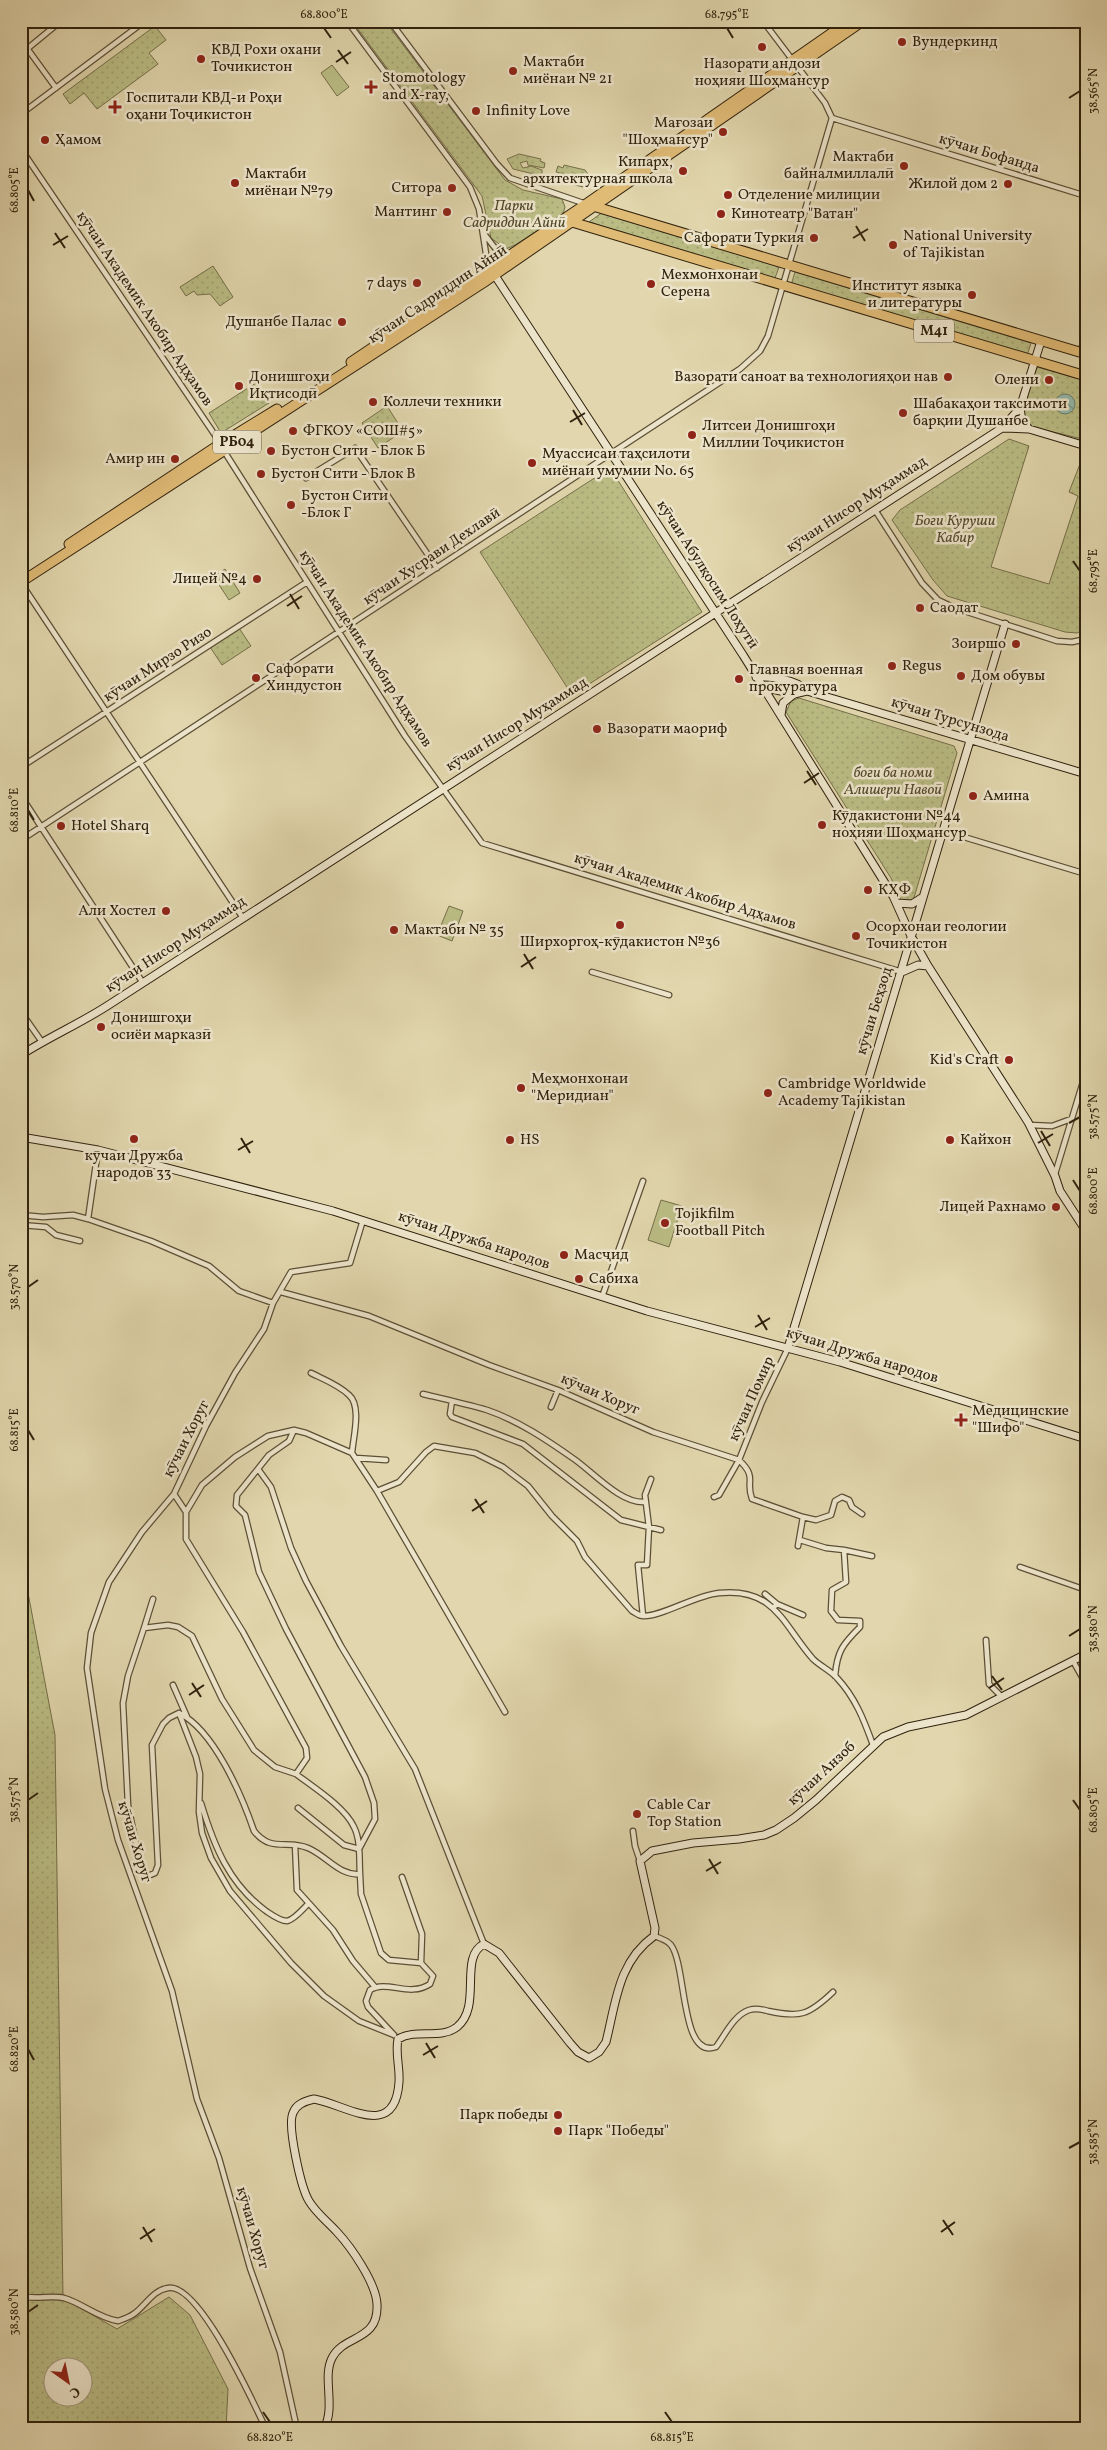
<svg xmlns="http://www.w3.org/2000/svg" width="1107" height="2450" font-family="Vollkorn,serif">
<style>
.grass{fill:url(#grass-dots);stroke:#756f49;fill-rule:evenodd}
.garden{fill:#babc84;stroke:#756f49}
.water{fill:url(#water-waves);stroke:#6c7d6c}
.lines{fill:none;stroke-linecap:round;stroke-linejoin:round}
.street-casing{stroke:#5c4f36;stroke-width:7}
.secondary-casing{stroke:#30220e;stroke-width:9}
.highway-casing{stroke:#30220e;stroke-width:11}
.street{stroke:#ece4ca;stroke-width:4.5}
.secondary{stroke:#ece4ca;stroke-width:7}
.highway{stroke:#e0bb76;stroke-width:9}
.ticks{fill:none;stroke:#30220e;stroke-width:2}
.poi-dot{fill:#8f2418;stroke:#ece4ca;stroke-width:2}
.labels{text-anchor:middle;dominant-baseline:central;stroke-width:5;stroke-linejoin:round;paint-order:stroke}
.shield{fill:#ece4ca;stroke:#685c46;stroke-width:1}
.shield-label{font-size:14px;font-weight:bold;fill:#30220e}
.poi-label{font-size:15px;fill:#30220e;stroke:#ece4ca;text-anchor:start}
.street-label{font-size:15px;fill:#30220e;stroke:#ece4ca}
.park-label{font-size:15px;font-style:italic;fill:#52482c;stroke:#ece4ca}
.neatline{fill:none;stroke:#30220e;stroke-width:2}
.ticks-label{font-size:12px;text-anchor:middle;fill:#30220e}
</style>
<defs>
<pattern id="grass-dots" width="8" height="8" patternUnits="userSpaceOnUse" patternTransform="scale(1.25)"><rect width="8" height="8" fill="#babc84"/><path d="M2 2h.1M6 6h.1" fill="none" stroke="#a0a171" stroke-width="1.8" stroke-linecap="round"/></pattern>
<pattern id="water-waves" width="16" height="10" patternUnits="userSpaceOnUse" patternTransform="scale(1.25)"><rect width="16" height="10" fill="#94b9ab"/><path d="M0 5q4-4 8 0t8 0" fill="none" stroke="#79968a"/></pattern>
</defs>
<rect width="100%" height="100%" fill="#e1d6ad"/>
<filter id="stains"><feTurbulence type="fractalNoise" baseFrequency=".004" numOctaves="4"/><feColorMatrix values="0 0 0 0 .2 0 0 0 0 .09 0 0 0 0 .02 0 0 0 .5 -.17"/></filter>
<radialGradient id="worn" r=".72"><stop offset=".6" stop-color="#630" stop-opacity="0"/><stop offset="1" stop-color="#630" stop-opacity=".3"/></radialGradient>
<path class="grass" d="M352,21h33l120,159 18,10 39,9 3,8 -2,7 -48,31 -9,4 -15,-11 -9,-42z
M155,26l11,14 -17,13 9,11 -61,45 -13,-16 -14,11 -7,-10z
M519,154l22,5 -1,2 5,2 -1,5 -16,-3 -1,-4 -7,2 3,5 8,-2 11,4v6l-29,-7 -6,-10z
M564,165l21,5 8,11 -10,6 -28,-7 3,-6 12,3 5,5 4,-2 -1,-6h-5l-2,2 -15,-4 2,-6 5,2z
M603,212l176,55 -5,14 -185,-59z
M213,266l20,31 -13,9 -10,-12 -13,1 -3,-4 -8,5 -6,-9z
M795,272l236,71 -4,13 -236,-71z
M1037,367l49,14v59l-57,-14c-13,-17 2,-41 8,-59z
M256,383l13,20 -48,30 -12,-20z
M387,406l16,25 -25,17 -16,-25z
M1009,439l20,7 -38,121 58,17 29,-88 -9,-4 11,-28 6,-4v169l-9,4 -12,-1 -118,-36 -14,-16 -41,-60 8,-10z
M610,468l92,144 -130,83 -92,-143z
M239,628l12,18 -29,19 -12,-18z
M799,698l155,48 3,7 -44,148 -12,-1 -10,-22 -105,-166 5,-11z
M21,1556l34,179 8,563 54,31 52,-32 21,18 38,74 -2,40h-205zM52,2368h30v30h-30z"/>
<path class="garden" d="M332,65l17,22 -12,9 -16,-23z
M225,569l15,24 -11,7 -15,-23z
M449,906l14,5 -11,30 -15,-6z
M661,1200l21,6 -13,41 -21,-7z"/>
<path class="water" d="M1055 404a10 10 0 1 1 20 0a10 10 0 1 1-20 0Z"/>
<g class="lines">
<defs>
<path id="street" d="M347,21l123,166 9,22 8,51 3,8
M390,21l107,143 13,14 76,26
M21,40l35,48
M27,49l34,-28
M21,114l124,-93
M832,118l254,78
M21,149l200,295
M485,235l10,13 14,7
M224,451l181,285 77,107 420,129
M306,478l49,-30 82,120
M875,510l47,73 16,17 17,8 102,33 15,1 14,-3
M21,583l222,335
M21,767l286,-185
M21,796l122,187
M944,831l142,43
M21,840l719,-471 20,-18 8,-15 64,-218 -7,-15 -62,-82
M592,972l77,23
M21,1012l21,30
M1030,1125l22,1 19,-7
M1055,1174l31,-102
M21,1215l22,2 30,-2 15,4 63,22 58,25 30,25 34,12
M88,1219l10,-69
M21,1225l25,2 10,8 24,6
M281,1292l88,24 120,49 69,25 95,42 86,28c19,18 6,21 13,39l51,18 -5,29
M602,1297l41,-116
M311,1373c12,6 28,12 38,22 13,11 4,43 3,58
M423,1394c21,5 43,10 64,16 32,11 60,30 87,49 20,14 47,45 71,43
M452,1401l-2,13 2,3 71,27 98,76 40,10
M551,1407l7,-17
M356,1458l30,2
M258,1469l13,18 20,61 15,33 35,65 74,123 69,175
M377,1491l22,-9 27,-30 8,-6 41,7 28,14 25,19 24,30 25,25 8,16 47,54c4,2 7,5 11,5 18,1 53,-21 76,-23 56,-6 64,32 94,66 7,7 17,11 24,19 18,19 27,42 36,67
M714,1497l5,-2 20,-35 23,-58 26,-54
M186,1512l16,-27 33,-28 33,-21 26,-6
M803,1517l13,3 15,-5 4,-14 7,-4 7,3 3,7 10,7
M800,1540l26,8 18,2 2,32 -14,8 -1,21 7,9 22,1v6c-17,17 -23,24 -25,49
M844,1550l28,6
M1020,1567l66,23
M765,1594l12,10
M153,1599l-9,29 24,-3 10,2 14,9 30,63 32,51 21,17 21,7 11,-16 -1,-10 -63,-116 -57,-93v-27l-12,-18
M774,1607l3,-3 26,11
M643,1616l-5,-51h9l2,-38 -4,-32 6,-16
M144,1628l-16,48 -5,27 5,102 15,73 12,-5 3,-8 -6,-120 11,-21 6,-6 10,-5c35,17 63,83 75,118 17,22 33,8 54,17 19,8 31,28 52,26 -1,-14 1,-33 -6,-47 -9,-20 -41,-40 -58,-53
M986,1640l3,44 13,13
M1073,1661l13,23
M173,1685l14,32
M179,1713l17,44 4,17 -1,38 3,21 9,25 19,33 61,72 33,33 35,25 35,14
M201,1803c13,43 28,81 65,108 6,4 14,10 21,10 7,-1 16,-12 21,-17
M298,1808l46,37 15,4 16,-30 -1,-16 -9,-26 -79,-148 -27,-57 -14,-57 -9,-9 1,-11 32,-40 20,-14 5,-11 12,3 46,20 25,38 128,221
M633,1831l2,15 5,15
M295,1845l2,45 36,40 20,31 22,26
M360,1874l1,20 20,59 8,7 32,3 12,13 -3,8c-21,14 -43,-5 -60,6l-4,11 2,6 26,28
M402,1877l20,57 -1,29
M654,1936c6,2 13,4 17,9 16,21 9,115 45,102 9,-12 18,-32 33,-37 7,-2 12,-1 19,1 32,7 41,4 65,-19
M21,2296c14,4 30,-1 43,2 18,5 34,20 54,23 6,-2 12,-4 17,-8 11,-8 18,-23 33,-25 31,-6 86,116 98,141
M297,2429l-17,-77 -30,-84 -31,-110 -22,-59 -25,-108 -54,-151 -13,-51 -18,-121 4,-35 18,-51 33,-50 32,-38 32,-68 29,-53 29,-44 9,-26 18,-31 59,-9 13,-43"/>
<path id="secondary" d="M492,271l251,384 150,241 18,40 17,30 100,156 27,54 5,15 26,40
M1081,353l5,-15
M1002,428l27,1 57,17
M1029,429l-7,-8 -2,-13 21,-67
M756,677c14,-1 42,3 51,14l279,83
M763,687l31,7 13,-3
M781,715l2,-12 11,-9
M897,903l15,1 11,-7
M902,972l16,-7 10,1
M21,1055c28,-18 58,-31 86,-49 299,-192 596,-386 895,-578l18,-20
M21,1137l77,13 235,61 314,100 193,51 246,77
M788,1348l217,-724
M324,2429c12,-23 -2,-51 8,-71 12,-24 47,-16 45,-54 -1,-21 -26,-57 -40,-72 -9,-10 -21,-19 -28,-31 -8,-13 -22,-75 -16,-88 3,-9 12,-12 21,-14 31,5 81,43 85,-17 1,-15 -4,-29 -1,-43 19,-11 42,1 59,-12 26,-21 1,-70 27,-83l15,9 71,90 8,9 11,6 10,-6 7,-10c10,-40 12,-80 48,-106l1,-8 -15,-67 12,-10 41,-8 46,-4 25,-4 12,-5 18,-12 22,-18 67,-63 25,-10 58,-12 120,-61"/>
<path id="highway" d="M593,206l493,148
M572,222l514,154
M351,362l235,-158 263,-183
M69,544l151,-100 57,-35
M21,582l462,-299 380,-262"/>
</defs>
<use href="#street" class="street-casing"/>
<use href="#secondary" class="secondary-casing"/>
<use href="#highway" class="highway-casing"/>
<use href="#street" class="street"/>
<use href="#secondary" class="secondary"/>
<use href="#highway" class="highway"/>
</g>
<path class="ticks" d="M324,28l7,10M727,28l6,10M338,50l10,14M336,62l15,-10M1069,98l11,-7M28,190l6,11M856,226l9,15M55,233l10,15M853,238l15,-9M53,245l15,-9M573,410l9,15M570,422l15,-9M1073,561l7,10M290,594l9,15M287,606l15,-10M807,771l9,14M804,783l15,-10M28,810l6,10M524,954l9,15M521,967l15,-10M1069,1123l11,-6M1041,1131l9,15M241,1138l9,15M1038,1143l15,-9M238,1150l15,-9M1073,1180l7,11M28,1287l10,-7M758,1315l9,15M755,1327l15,-9M28,1430l6,10M475,1499l9,14M472,1511l15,-10M1069,1636l11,-7M992,1676l10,14M192,1683l9,14M989,1688l15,-10M189,1695l15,-10M28,1800l10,-7M1073,1800l7,10M709,1859l9,15M706,1871l15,-9M426,2043l9,15M28,2049l6,11M423,2055l15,-9M1069,2148l11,-6M943,2220l10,15M143,2227l9,15M941,2232l14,-10M140,2239l15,-10M28,2312l10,-7M263,2412l7,10M665,2412l7,10"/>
<g class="poi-dot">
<circle cx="902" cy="42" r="5"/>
<circle cx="762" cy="47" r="5"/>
<circle cx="201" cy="59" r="5"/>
<circle cx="513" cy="71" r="5"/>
<path d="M368.5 79.5h5v5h5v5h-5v5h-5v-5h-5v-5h5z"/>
<path d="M112.5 99.5h5v5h5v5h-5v5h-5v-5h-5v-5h5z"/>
<circle cx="476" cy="111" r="5"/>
<circle cx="723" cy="132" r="5"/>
<circle cx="45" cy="140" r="5"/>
<circle cx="904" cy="166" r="5"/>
<circle cx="683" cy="171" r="5"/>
<circle cx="235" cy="183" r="5"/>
<circle cx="1008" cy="184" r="5"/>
<circle cx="452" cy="188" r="5"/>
<circle cx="728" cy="195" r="5"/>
<circle cx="447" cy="212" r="5"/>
<circle cx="721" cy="214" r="5"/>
<circle cx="814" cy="238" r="5"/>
<circle cx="893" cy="245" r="5"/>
<circle cx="417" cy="283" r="5"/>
<circle cx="651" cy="284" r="5"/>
<circle cx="972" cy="295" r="5"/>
<circle cx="342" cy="322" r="5"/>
<circle cx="948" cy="377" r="5"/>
<circle cx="1049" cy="380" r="5"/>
<circle cx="239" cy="386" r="5"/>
<circle cx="373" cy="402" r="5"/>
<circle cx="903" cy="413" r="5"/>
<circle cx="293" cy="431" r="5"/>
<circle cx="692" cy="435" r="5"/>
<circle cx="271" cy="451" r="5"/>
<circle cx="175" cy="459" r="5"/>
<circle cx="532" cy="463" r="5"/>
<circle cx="261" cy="474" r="5"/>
<circle cx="291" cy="505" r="5"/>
<circle cx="257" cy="579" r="5"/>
<circle cx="920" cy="608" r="5"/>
<circle cx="1016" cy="644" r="5"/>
<circle cx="892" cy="666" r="5"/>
<circle cx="961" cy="676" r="5"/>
<circle cx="256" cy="678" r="5"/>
<circle cx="739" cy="679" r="5"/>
<circle cx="597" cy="729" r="5"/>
<circle cx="973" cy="796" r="5"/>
<circle cx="822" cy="825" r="5"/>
<circle cx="61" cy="826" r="5"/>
<circle cx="868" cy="890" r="5"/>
<circle cx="166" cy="911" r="5"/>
<circle cx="620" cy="925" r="5"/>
<circle cx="394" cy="930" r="5"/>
<circle cx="856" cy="936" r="5"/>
<circle cx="101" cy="1027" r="5"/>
<circle cx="1009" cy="1060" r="5"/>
<circle cx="521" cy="1088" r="5"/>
<circle cx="768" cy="1093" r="5"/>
<circle cx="134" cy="1139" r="5"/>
<circle cx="510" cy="1140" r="5"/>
<circle cx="950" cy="1140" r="5"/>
<circle cx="1056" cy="1207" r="5"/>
<circle cx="665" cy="1223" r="5"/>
<circle cx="564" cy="1255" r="5"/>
<circle cx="579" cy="1279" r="5"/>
<path d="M958.5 1412.5h5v5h5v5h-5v5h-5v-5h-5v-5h5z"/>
<circle cx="637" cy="1814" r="5"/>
<circle cx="558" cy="2115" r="5"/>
<circle cx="558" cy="2131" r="5"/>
</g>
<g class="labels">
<g class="shield">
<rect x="914" y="319.5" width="40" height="23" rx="4"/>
<rect x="213" y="430.5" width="48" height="23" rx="4"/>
</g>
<g class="shield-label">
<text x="934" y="331">M41</text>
<text x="237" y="442">РБ04</text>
</g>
<g class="poi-label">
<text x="912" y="42">Вундеркинд</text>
<text x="211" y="50">КВД Рохи охани<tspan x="211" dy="17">Точикистон</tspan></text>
<text x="523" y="62">Мактаби<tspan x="523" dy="17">миёнаи № 21</tspan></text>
<text x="762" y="64" text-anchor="middle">Назорати андози<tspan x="762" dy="17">ноҳияи Шоҳмансур</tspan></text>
<text x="382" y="78">Stomotology<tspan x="382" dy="17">and X-ray,</tspan></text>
<text x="126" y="98">Госпитали КВД-и Роҳи<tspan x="126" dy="17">оҳани Тоҷикистон</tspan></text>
<text x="486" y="111">Infinity Love</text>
<text x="713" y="123" text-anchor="end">Мағозаи<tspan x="713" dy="17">"Шоҳмансур"</tspan></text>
<text x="55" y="140">Ҳамом</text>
<text x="894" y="157" text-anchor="end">Мактаби<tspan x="894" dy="17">байналмиллалӣ</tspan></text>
<text x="673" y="162" text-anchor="end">Кипарх,<tspan x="673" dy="17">архитектурная школа</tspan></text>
<text x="245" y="174">Мактаби<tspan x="245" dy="17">миёнаи №79</tspan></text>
<text x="998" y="184" text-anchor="end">Жилой дом 2</text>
<text x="442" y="188" text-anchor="end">Ситора</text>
<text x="738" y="195">Отделение милиции</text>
<text x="437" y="212" text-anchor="end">Мантинг</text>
<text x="731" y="214">Кинотеатр "Ватан"</text>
<text x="903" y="236">National University<tspan x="903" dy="17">of Tajikistan</tspan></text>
<text x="804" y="238" text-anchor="end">Сафорати Туркия</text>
<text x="661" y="275">Мехмонхонаи<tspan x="661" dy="17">Серена</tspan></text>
<text x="407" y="283" text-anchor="end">7 days</text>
<text x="962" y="286" text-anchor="end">Институт языка<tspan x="962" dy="17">и литературы</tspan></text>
<text x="332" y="322" text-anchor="end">Душанбе Палас</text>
<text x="249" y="377">Донишгоҳи<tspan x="249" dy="17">Иқтисодӣ</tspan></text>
<text x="938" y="377" text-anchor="end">Вазорати саноат ва технологияҳои нав</text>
<text x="1039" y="380" text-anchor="end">Олени</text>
<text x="383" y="402">Коллечи техники</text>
<text x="913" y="404">Шабакаҳои таксимоти<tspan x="913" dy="17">барқии Душанбе</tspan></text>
<text x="702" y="426">Литсеи Донишгоҳи<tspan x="702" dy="17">Миллии Тоҷикистон</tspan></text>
<text x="303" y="431">ФГКОУ «СОШ#5»</text>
<text x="281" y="451">Бустон Сити - Блок Б</text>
<text x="542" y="454">Муассисаи таҳсилоти<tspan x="542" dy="17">миёнаи умумии No. 65</tspan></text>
<text x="165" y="459" text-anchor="end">Амир ин</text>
<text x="271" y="474">Бустон Сити - Блок В</text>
<text x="301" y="496">Бустон Сити<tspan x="301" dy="17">-Блок Г</tspan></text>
<text x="247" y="579" text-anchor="end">Лицей №4</text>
<text x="930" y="608">Саодат</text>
<text x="1006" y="644" text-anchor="end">Зоиршо</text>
<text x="902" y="666">Regus</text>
<text x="266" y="669">Сафорати<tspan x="266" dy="17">Хиндустон</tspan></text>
<text x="749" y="670">Главная военная<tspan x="749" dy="17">прокуратура</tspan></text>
<text x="971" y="676">Дом обувы</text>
<text x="607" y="729">Вазорати маориф</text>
<text x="983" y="796">Амина</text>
<text x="832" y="816">Кӯдакистони №44<tspan x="832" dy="17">ноҳияи Шоҳмансур</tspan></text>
<text x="71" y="826">Hotel Sharq</text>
<text x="878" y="890">КҲФ</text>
<text x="156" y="911" text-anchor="end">Али Хостел</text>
<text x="866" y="927">Осорхонаи геологии<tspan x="866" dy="17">Точикистон</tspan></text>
<text x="404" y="930">Мактаби № 35</text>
<text x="620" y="942" text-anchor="middle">Ширхоргоҳ-кӯдакистон №36</text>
<text x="111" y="1018">Донишгоҳи<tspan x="111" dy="17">осиёи марказӣ</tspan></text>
<text x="999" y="1060" text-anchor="end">Kid's Craft</text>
<text x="531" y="1079">Меҳмонхонаи<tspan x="531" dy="17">"Меридиан"</tspan></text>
<text x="778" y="1084">Cambridge Worldwide<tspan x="778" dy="17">Academy Tajikistan</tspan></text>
<text x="520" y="1140">HS</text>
<text x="960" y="1140">Кайхон</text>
<text x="134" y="1156" text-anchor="middle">кӯчаи Дружба<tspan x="134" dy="17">народов 33</tspan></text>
<text x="1046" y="1207" text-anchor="end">Лицей Рахнамо</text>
<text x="675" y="1214">Tojikfilm<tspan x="675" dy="17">Football Pitch</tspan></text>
<text x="574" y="1255">Масҷид</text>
<text x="589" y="1279">Сабиха</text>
<text x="972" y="1411">Медицинские<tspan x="972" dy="17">"Шифо"</tspan></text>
<text x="647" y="1805">Cable Car<tspan x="647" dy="17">Top Station</tspan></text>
<text x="548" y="2115" text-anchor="end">Парк победы</text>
<text x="568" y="2131">Парк "Победы"</text>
</g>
<g class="street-label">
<text transform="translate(989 154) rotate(17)">кӯчаи Бофанда</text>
<text transform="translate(438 295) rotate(-34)">кӯчаи Садриддин Айнӣ</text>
<text transform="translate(144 309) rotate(56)">кӯчаи Академик Акобир Адҳамов</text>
<text transform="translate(857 505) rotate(-33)">кӯчаи Нисор Муҳаммад</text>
<text transform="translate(432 557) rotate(-34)">кӯчаи Хусрави Дехлавӣ</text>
<text transform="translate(707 575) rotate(57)">кӯчаи Абулқосим Лоҳутӣ</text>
<text transform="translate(365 649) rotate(57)">кӯчаи Академик Акобир Адҳамов</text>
<text transform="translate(158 665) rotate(-33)">кӯчаи Мирзо Ризо</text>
<text transform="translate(950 720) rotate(17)">кӯчаи Турсунзода</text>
<text transform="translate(517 725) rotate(-32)">кӯчаи Нисор Муҳаммад</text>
<text transform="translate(685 892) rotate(17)">кӯчаи Академик Акобир Адҳамов</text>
<text transform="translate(176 945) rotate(-33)">кӯчаи Нисор Муҳаммад</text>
<text transform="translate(875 1011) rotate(-73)">кӯчаи Беҳзод</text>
<text transform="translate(474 1241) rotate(18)">кӯчаи Дружба народов</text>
<text transform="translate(862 1356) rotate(17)">кӯчаи Дружба народов</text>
<text transform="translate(600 1395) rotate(23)">кӯчаи Хоруг</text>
<text transform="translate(752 1399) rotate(-66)">кӯчаи Помир</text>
<text transform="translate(187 1439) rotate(-63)">кӯчаи Хоруг</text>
<text transform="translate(822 1774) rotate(-43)">кӯчаи Анзоб</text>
<text transform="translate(134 1842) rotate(73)">кӯчаи Хоруг</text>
<text transform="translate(252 2228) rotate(74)">кӯчаи Хоруг</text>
</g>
<g class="park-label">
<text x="514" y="206">Парки<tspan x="514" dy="17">Садриддин Айнӣ</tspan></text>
<text x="955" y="521">Боғи Куруши<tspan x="955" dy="17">Кабир</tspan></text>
<text x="893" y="773">боғи ба номи<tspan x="893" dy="17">Алишери Навоӣ</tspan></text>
</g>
</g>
<rect width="1107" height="2450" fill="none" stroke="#e1d6ad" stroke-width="55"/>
<g transform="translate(68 2382) rotate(147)"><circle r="24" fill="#ece4ca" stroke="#a1967f"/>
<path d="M0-4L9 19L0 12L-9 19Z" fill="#8f2418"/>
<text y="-8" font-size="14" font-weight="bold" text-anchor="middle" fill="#30220e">С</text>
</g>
<rect x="28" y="28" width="1052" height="2394" class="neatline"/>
<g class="ticks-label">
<text x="324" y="18">68.800°E</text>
<text x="727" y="18">68.795°E</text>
<text transform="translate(1093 91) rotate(-90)" y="4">38.565°N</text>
<text transform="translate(14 190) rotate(-90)" y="4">68.805°E</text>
<text transform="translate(1093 571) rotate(-90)" y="4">68.795°E</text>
<text transform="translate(14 810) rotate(-90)" y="4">68.810°E</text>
<text transform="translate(1093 1117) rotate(-90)" y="4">38.575°N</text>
<text transform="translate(1093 1191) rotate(-90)" y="4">68.800°E</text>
<text transform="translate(14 1287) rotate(-90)" y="4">38.570°N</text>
<text transform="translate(14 1430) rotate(-90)" y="4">68.815°E</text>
<text transform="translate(1093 1629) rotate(-90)" y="4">38.580°N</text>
<text transform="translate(14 1800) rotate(-90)" y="4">38.575°N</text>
<text transform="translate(1093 1810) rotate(-90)" y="4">68.805°E</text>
<text transform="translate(14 2049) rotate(-90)" y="4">68.820°E</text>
<text transform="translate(1093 2142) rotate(-90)" y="4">38.585°N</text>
<text transform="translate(14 2312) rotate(-90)" y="4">38.580°N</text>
<text x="270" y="2441">68.820°E</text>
<text x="672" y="2441">68.815°E</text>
</g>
<rect width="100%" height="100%" filter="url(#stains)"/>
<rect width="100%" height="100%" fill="url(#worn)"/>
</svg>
